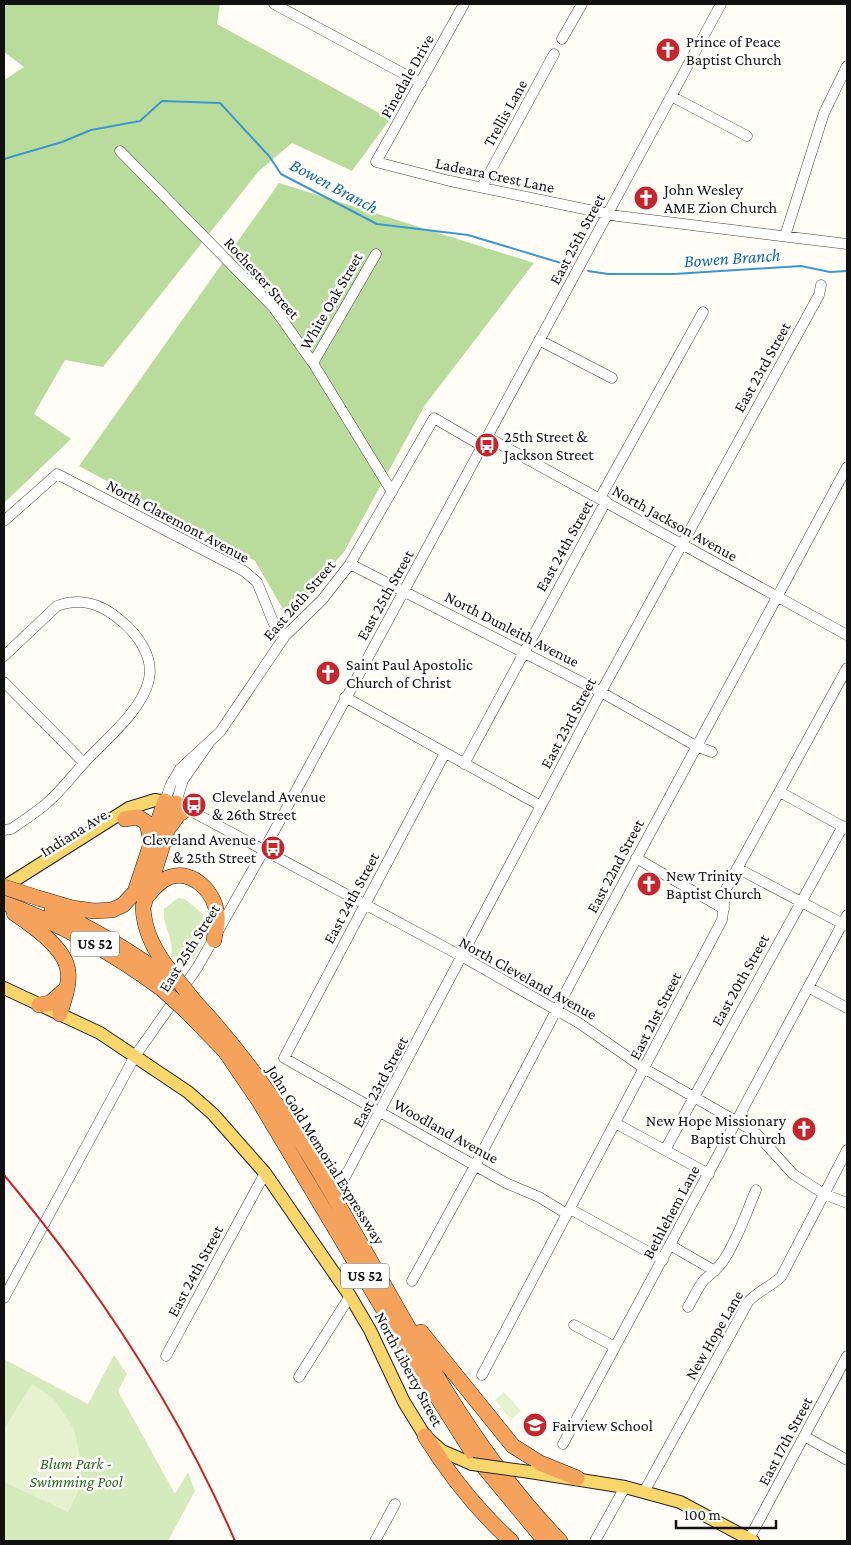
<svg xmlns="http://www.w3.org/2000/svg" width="851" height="1545" font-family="'Crimson Pro',serif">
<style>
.green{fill:#d5ebbd}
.forest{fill:#b9dc9c}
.pitch{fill:#e6f2cf}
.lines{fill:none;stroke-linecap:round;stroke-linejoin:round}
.stream{stroke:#3f96cf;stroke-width:2}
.minor-casing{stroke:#444;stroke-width:11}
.major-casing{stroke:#222;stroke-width:14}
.highway-casing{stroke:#222;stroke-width:16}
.minor{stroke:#fff;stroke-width:10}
.major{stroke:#f9d66b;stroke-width:12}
.highway{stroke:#f5a25d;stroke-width:15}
.rail{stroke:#c4262e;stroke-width:2}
.major-bridge-casing{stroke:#222;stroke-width:14;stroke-linecap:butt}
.highway-bridge-casing{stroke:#222;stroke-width:16;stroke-linecap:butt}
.major-bridge{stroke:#f9d66b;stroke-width:12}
.highway-bridge{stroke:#f5a25d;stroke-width:15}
.labels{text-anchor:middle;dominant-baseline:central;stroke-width:5;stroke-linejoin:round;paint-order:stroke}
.shield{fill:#fff;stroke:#585858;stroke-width:1}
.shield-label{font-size:15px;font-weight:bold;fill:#111}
.poi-label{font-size:16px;fill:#111;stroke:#fff;text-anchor:start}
.street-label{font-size:16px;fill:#111;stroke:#fff}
.park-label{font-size:16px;font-style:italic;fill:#2f6b1f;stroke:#fff}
.water-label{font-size:18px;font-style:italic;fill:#1768a6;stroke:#fff}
</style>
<rect width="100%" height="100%" fill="#fffdf5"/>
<path class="green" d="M178,898l7,1 18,15 2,25 -13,22 -2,-3 -19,-1c4,-19 -9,-29 -7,-48z
M114,1355l13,19 -9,17 57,103 13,-22 7,19 -27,50h-164v-182l84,45z"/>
<path class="forest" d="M4,4h216l-3,20 173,95 -38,52 -60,-28 -33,28 -156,196 -38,-7 -31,54 37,25 -67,64v-423l20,-13 -20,-15z
M279,183l255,80 -109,142 -81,147 -57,64 -32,-55 -176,-95z"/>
<path class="pitch" d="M32,1384l22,15 20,30 8,36 -4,27 -10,20 -64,-30v-53z
M504,1392l17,19 -10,9 -16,-20z"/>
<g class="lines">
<path class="stream" d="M4,159l58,-17 29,-12 49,-9 22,-20 58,2 49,53 12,18 96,50 91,11 103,31
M588,271l20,3h66l127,-8 29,6 17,-1"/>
<defs>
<path id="minor" d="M274,4l147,79
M464,4l-88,158 74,19 168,35 229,28
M562,39l20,-35
M671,96l76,40
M120,151l154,157 39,55 79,129
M482,187l72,-133
M785,236l39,-123 23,-47
M539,340l73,38
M313,363l63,-109
M487,437l360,198
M600,498l103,-186
M4,521l53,-47 187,97 13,11 17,42 11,12
M350,564l251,128 95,54 16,6
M4,656l53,-50c23,-9 45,-2 63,14 17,13 34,37 29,59 -6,31 -44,61 -65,84 -12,13 -23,28 -36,39 -11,10 -25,19 -37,27l-7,1
M4,682l80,81
M345,697l196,109
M209,743l-26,37 -7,23 287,154 116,66 66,46 110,63 38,42 31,20 23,9
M445,753l-161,305 222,125 33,14 28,17
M464,764l142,-263
M780,792l67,37
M165,801l6,-17 9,-15 40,-37 65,-96 37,-36 28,-36 84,-146 48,28
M636,858l88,51
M737,868l110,58
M808,987l39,21
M615,1123l94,51
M665,1150l178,-324
M345,1177l256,-485 218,-397 2,-10
M570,1209l93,51
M670,1245l45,26
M412,1281l64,-117 129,-247 242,-450
M4,1298l131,-242 62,-88 67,-118 457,-846
M688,1307c5,-8 10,-20 16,-27 8,-7 16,-13 21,-22 14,-22 21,-45 31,-68
M574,1325l41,22
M166,1356l99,-183
M482,1375l240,-455 4,-31 121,-221
M299,1377l51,-81
M804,1436l43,24
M563,1444l284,-529
M644,1492l104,-190c10,-11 22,-15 33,-25l66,-127
M749,1539l98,-183
M375,1541l20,-37
M595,1541l30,-54"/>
<path id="major" d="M4,887l125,-79 26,-8 18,3
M4,988l96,45 88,59 25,22 52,59 85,123 20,34 34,72 21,34 17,15 30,13
M530,1472l95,15 55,15 73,39"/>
<path id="highway" d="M125,819l13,-2 9,6 4,19
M171,825l7,-10 10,-7
M149,894c6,-7 12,-14 21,-17 24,-8 46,17 47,39 1,8 -2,16 -3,24
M38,898l34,10 22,3 18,-1 11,-5 12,-13 30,-91
M4,903c58,21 109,50 158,86
M52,910c42,19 80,42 117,69
M14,913c18,12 53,36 54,59 2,14 -5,29 -8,42
M172,973c-16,-19 -28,-40 -29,-66l33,-104
M195,1002c150,158 213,383 365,539
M39,1005l11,-2 17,-15
M186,1011l39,40 34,50 154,258 61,96 71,86
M421,1332l92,114 27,17 37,15
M425,1436c25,40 51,73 86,105"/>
</defs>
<use href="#minor" class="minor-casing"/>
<use href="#major" class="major-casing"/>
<use href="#highway" class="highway-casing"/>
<use href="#minor" class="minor"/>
<use href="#major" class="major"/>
<use href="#highway" class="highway"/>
<path class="rail" d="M4,1175c92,110 174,234 231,366"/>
<defs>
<path id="major-bridge" d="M472,1464l58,8"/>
<path id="highway-bridge" d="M4,887l34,11
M172,973l23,29
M162,989l24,22"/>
</defs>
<use href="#major-bridge" class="major-bridge-casing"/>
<use href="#highway-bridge" class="highway-bridge-casing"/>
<use href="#major-bridge" class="major-bridge"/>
<use href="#highway-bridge" class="highway-bridge"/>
</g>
<defs>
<symbol id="church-disc" viewBox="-11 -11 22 22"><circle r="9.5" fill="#c4262e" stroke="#fff"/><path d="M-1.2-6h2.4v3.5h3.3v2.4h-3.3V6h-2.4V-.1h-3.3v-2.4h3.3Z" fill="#fff"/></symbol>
<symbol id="bus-disc" viewBox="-11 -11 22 22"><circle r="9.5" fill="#c4262e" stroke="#fff"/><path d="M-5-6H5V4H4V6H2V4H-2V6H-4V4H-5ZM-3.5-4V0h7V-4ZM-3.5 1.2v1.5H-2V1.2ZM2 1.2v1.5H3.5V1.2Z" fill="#fff"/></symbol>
<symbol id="school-disc" viewBox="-11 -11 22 22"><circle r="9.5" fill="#c4262e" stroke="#fff"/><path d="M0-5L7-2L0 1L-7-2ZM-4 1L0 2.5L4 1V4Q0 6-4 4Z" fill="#fff"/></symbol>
</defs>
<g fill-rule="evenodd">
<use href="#church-disc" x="654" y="36" width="28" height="28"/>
<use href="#church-disc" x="632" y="184" width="28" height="28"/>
<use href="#bus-disc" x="473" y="431" width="28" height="28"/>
<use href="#church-disc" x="314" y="659" width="28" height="28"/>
<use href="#bus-disc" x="180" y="791" width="28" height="28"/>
<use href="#bus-disc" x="259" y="834" width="28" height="28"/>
<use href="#church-disc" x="635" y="870" width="28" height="28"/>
<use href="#church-disc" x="790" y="1115" width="28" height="28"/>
<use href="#school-disc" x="521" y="1411" width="28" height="28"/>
</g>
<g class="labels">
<g class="shield">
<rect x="71" y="931.5" width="48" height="25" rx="4"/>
<rect x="341" y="1263.5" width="48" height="25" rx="4"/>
</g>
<g class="shield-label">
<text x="95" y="944">US 52</text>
<text x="365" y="1276">US 52</text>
</g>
<g class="poi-label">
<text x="686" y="41">Prince of Peace<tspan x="686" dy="18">Baptist Church</tspan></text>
<text x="664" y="189">John Wesley<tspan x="664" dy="18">AME Zion Church</tspan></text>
<text x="504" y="436">25th Street &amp;<tspan x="504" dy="18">Jackson Street</tspan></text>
<text x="346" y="664">Saint Paul Apostolic<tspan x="346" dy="18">Church of Christ</tspan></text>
<text x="212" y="796">Cleveland Avenue<tspan x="212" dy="18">&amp; 26th Street</tspan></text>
<text x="256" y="839" text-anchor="end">Cleveland Avenue<tspan x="256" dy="18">&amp; 25th Street</tspan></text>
<text x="666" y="875">New Trinity<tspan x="666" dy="18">Baptist Church</tspan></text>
<text x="786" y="1120" text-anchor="end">New Hope Missionary<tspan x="786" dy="18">Baptist Church</tspan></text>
<text x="552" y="1425">Fairview School</text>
</g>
<g class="street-label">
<text transform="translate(407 76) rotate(-61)">Pinedale Drive</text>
<text transform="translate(505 113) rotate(-61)">Trellis Lane</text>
<text transform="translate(495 175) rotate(12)">Ladeara Crest Lane</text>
<text transform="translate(577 239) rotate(-62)">East 25th Street</text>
<text transform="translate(262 278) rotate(48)">Rochester Street</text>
<text transform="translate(331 301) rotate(-60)">White Oak Street</text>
<text transform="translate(762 367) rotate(-61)">East 23rd Street</text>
<text transform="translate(178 521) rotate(28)">North Claremont Avenue</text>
<text transform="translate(675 523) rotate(29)">North Jackson Avenue</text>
<text transform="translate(564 546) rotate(-61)">East 24th Street</text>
<text transform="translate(385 595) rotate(-61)">East 25th Street</text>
<text transform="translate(299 600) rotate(-49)">East 26th Street</text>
<text transform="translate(512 629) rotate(27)">North Dunleith Avenue</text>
<text transform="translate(568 723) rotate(-62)">East 23rd Street</text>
<text transform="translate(75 832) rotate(-32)">Indiana Ave.</text>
<text transform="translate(615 866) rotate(-62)">East 22nd Street</text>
<text transform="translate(351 898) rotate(-62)">East 24th Street</text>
<text transform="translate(189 948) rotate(-58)">East 25th Street</text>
<text transform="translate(528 978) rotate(29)">North Cleveland Avenue</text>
<text transform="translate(740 980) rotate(-61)">East 20th Street</text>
<text transform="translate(655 1016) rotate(-63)">East 21st Street</text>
<text transform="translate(380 1082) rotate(-62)">East 23rd Street</text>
<text transform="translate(446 1131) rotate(29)">Woodland Avenue</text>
<text transform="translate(326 1155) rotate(58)">John Gold Memorial Expressway</text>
<text transform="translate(671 1212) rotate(-62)">Bethlehem Lane</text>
<text transform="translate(195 1271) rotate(-62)">East 24th Street</text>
<text transform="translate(714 1335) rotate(-60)">New Hope Lane</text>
<text transform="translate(409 1369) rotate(62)">North Liberty Street</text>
<text transform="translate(785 1441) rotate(-62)">East 17th Street</text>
</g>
<g class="park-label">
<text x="76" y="1463">Blum Park -<tspan x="76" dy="18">Swimming Pool</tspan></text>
</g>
<g class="water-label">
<text transform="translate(334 186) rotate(28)">Bowen Branch</text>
<text transform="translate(732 258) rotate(-4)">Bowen Branch</text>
</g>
</g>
<rect width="851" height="1545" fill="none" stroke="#111111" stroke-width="10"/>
<path d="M676 1520v8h100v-8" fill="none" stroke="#111111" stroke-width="2.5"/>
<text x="684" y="1520" font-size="15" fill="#111111" stroke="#ffffff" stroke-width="4" paint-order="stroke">100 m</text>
</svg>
